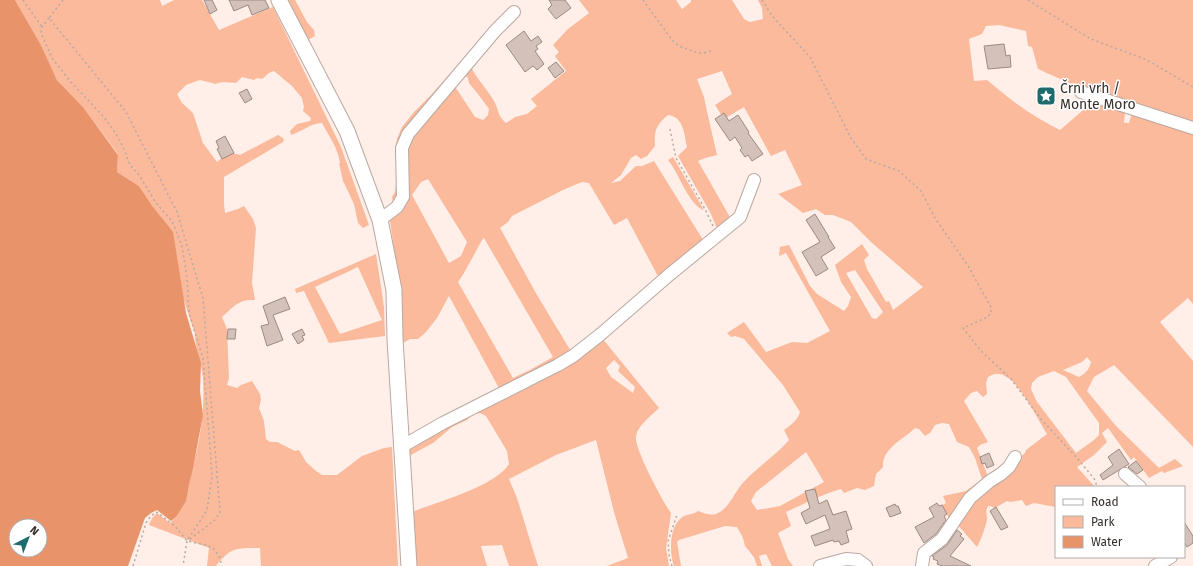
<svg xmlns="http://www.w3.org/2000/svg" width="1193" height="566" font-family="'Fira Sans',sans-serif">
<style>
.green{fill:#faba9b;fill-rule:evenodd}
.water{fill:#e8936a;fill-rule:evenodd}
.building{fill:#d4c1b9;stroke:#9b8982}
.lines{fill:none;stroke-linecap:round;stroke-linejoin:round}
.minor-casing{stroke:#baa8a0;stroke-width:14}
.major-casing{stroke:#baa8a0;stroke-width:17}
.path{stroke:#b5a9a3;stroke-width:1.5;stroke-dasharray:2 3;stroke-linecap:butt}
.minor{stroke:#fff;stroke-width:12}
.major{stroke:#fff;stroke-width:15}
.labels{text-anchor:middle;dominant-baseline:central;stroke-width:3;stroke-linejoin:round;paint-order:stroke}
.poi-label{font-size:14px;fill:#362f2c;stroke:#fff;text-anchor:start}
</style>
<rect width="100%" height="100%" fill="#ffefe8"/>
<path class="green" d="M15,0h145l2,6 12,-6h28l17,30 54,-23 68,140 28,78 -6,3 -5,-5 -4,-19 -11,-23 -4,-18h1c-2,-15 -11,-27 -18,-40 -12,0 -20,9 -31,12l-1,-4 7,-7 13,-3 1,-3 -8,-7 1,-4 -2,-9 -10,-12 -18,-15 -5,2 -7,6 -5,-1 -3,2 -12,-3 -6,6c-7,0 -13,-2 -20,1l-16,-4 -14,5 -9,9 5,9 11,10 10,30 14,19 12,-10 11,3 38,-20 6,4 -1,3 -59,35v27l1,9 13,-4 6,-3 9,13 3,9 -4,55 3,17c-17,-1 -22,7 -33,17l5,12 2,49 -2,7 10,3 4,-3 11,-4 8,13 1,6 -2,8 5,13 2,18 4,3h7l18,9 4,-1 7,12 10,9 6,4h15l25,-19 22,-8 8,-1 6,119h-137l-1,-18c-24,0 -29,-1 -44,18h-9l2,-18 -60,-23 3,-7 5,-5 13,10 6,-6c17,-45 30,-89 27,-138 -1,-16 -8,-29 -8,-45l-42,-127 -14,-21 -22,-14 1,-18 -35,-47 -26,-27 -16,-35z
M286,0h9l12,22 7,8 1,6 -9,5z
M579,0h97l6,9 9,-7v-2h41l12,19 6,3 13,-3 -1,-11 -4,-8h435v124l-104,-32 -51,-23 -6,-22 -4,-1 -2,-15 -27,-6 -13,1 -4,8 -13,5 5,42 13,-1c22,19 46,37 73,50l21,-18 11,-13 33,12 -1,12h5l3,-10 61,18v173l-5,-6 -28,24 33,39v86l-79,-82 -20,12 -7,14 29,35 43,42 16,-9 8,7 -19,7 -2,-2 -13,7 -15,-21 -3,3 -23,-32 -6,5 5,9 -13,13 -17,12 18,20h-39v20l-22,-4 -8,3 -4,-6 -12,2 -3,-1 -12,7 -5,-2h-2c-3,6 -1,7 -1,13 0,4 -7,24 -10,28l-21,-24 5,-9 64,-61 1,-3 21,-16c-10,-16 -26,-50 -42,-58 -6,-4 -12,-2 -17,1l-2,6 1,11 -4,3 -6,-6 -6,2 -7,8 24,41 -8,3 -3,3 10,26 -2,5 -35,41 -8,-15 4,-2 -3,-7 23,-5 16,-12 -7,-21 -6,-11 -12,-5 -8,-18 -7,-1 -7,2 -5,8 -5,3 -6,-7 -4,-1c-12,12 -33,20 -32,39l-7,7 -2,12 -9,4 -8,-2 -13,5 -3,-4c-19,5 -37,15 -55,23l5,14 -13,7 10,26 5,7h-21l-6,-12 -7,2 3,10h-5l-3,-9 -9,-11 -2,-8 -6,-11 -12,-1 -46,14 -2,2 4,24h-7c-5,-14 -5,-42 10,-50 5,-2 8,-1 14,-5 6,2 12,5 18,3 13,-5 18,-21 26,-30 14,-16 33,-28 47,-44l-5,-10c7,-5 13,-9 16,-18l-17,-27 -39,-46 -9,-3 -4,1 -4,-4 17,-11 22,30 26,-10 15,1 23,-12 -44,-78 -7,3 1,-9 9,-2 21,41 7,8 27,17 4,-5 3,-9 -10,-15 -6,-17 27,-21 7,11 -5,5 3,9 19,33 3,-1 4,9 30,-23 -52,-45 -20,-20 -18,-7h-8l-9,-6 -13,4 -25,-19 24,-9 -17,-35 -14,6 -27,-49 -20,12 -9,-14 17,-11 -10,-23 -25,8 7,18 2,10 11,48 -12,3 -7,3 33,58 -11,10 -3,-1 -7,-16 -32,-56 9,-9c-3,-13 -3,-30 -19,-32 -12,10 -14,16 -13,31l-8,10 -6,3 -5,-4 -5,3 -10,17 -10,8 9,-2 16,-15h6l12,-5 51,82 -45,37 -33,-62 -13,7 -25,-42 -7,-1 -19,8 -51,26 -4,6 -8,6 37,67 35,58 -72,37 -51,-94 -12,22 -11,14 -8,7h-8l-7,4 -5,-67 -8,-55 6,-10 9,-61 7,-16 42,-49 21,32 8,3 5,-5 1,-6 -11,-15 -9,-11 -1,-5 -5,-5 8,-6c6,12 16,22 23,34 5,9 3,14 12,22l9,-6 12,-3 10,-8 -6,-7 35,-28 -11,-15 4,-4 -6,-7 15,-16 21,-16zM428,179l39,63 -6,14 -12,7 -37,-68 9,-13zM484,238l69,119 -23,13 -17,8 -55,-96 6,-9 18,-33zM855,270l28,42 -7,7 -4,-1 -26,-45zM1087,357l4,5c-2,8 -5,11 -12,15l-16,-7 19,-8zM1054,371l12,6 33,46v12l-5,5 -18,13 -39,-51 -6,-13 1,-6 6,-6zM806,452l18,30 -44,24 -23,4 -6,-9 5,-9z
M473,48l-62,78 -11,68 -7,9 -1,-6 3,-5 2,-15 -2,-27 2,-11 5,-12 12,-15 17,-17z
M673,157l31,53c-15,-4 -25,-37 -36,-50z
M376,254l8,53 1,29 -56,7 -25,-52 -8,2 -1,-4zM358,267l24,53 -42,14 -25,-47z
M602,338l57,70c-7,7 -22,18 -23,29 -2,11 27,65 35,76l-5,35 3,18h-62l21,-8 -14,-46 -18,-72 -40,15 -47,24 8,19 21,68h-29l-7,-21 -21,1 6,20h-71l-4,-54c25,-10 84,-26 97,-48l-2,-13 -21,-35 -6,-3 -8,2 -5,5 -15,7 -19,16 -24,13 -1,-10zM614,360l6,6 -2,5 17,16 -2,6 -22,-16 -5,-9z"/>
<path class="water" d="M0,0h15l26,45 16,35 26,27 35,48 -1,17 22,14 14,21 20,25 13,81 15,50 -1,28 3,24 -10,53 -4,16 -3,17 -10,16 -5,4 -14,-11 -6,3 -6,5 -17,48h-128zM16,526h24v24h-24z"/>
<path class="building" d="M204,0h8l5,10 -7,4z
M229,0h36l4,8 -17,7 -4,-10 -14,6z
M549,0h16l6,8 -15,11 -8,-10 4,-4z
M524,31l7,10 7,-5 4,6 -6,4 2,3 -3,2 9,13 -7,6 -4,-4 -8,6 -19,-27z
M1004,44l2,12 4,-1 1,12 -23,2 -4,-23z
M556,62l8,9 -9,7 -7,-10z
M247,89l5,10 -7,4 -6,-10z
M724,113l5,8 9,-6 11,17 -1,1 15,21 -11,7 -4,-6 -3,2 -5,-7 2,-2 -7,-11 -5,4 -15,-22z
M225,136l9,17 -12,6 -5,-10 2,-1 -3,-7z
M815,214l14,23h-1l7,11 -14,9 7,12 -12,7 -14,-24 18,-10 -14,-22z
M285,297l5,12 -17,6 10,25 -16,6 -6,-20 8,-2 -6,-18z
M228,329h8l-1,10h-8z
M302,329l3,6 -3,1 2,4 -6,4 -6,-10z
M1119,449l10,15 -26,16 -3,-5 13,-10 -5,-8z
M989,453l5,12 -7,3 -2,-5 -3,1 -2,-7z
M1136,461l7,9 -6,4 -9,-7z
M815,489l4,15 8,-4 6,15 13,-4 6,18 -6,2 3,11 -8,3 -2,-4 -5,1 -1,-2 -18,6 -4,-10 19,-7 -5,-14 -19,9 -5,-11 9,-5 -5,-17z
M937,503l2,3 3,-1 5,9 -3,2 2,4 -10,14 -12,9 -9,-16 19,-10 -5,-9z
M895,504l1,2h2l3,7 -11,4 -4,-9z
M996,507l12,20 -7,3 -11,-19z
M1184,522l9,14v7l-6,4 -3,-5z
M957,530l5,4 -2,2 4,3 -14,17 21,10h-29l-5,-2 1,-3 -5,-2 1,-2 -2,-1 15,-11z"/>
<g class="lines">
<defs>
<path id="minor" d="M1081,92l112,36
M380,220l17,-13 6,-10 -1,-49 6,-14 87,-103 19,-19
M401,447l42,-24 115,-58 15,-9 28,-22 68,-59 71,-58 14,-37
M1125,474l15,13
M820,566l26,-7 12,1 8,6
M922,566l2,-13 18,-14 28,-41 20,-17 11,-7 8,-7 6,-10
M1155,566l16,-9"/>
<path id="major" d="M279,0l68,131 33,89 14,70 1,49 14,227"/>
</defs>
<use href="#minor" class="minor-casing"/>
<use href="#major" class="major-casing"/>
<path class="path" d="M23,0l19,27
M63,0l-14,18 77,94 51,100 26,86 17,214 -5,8 -26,20
M643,0l29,40 7,6 19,7h6l9,-3
M762,0l10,16 38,41 41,81 15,21 33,12 22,20 14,27 33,48 24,43 -4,8 -25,11 18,23 30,28 29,39 38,41 17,21 2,7
M1028,0l63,39 56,21 46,27
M49,18l-7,9 -1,6 11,25 17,22 35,37 12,17 8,15 6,16 9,10 17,28 16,18 10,25 5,32 2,35 14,45 7,88 2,30 -5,34 -20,31 -4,25
M670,129l6,29 29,51 8,17
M133,566l13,-43 4,-6 6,-5 2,1 17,13 12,15 19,4 7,3 6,8 3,10
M672,566l-3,-11 -1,-14 9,-26"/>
<use href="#minor" class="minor"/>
<use href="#major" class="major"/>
</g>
<defs>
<symbol id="sight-square" viewBox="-11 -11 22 22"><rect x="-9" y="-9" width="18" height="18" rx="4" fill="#1e6b6d" stroke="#fff"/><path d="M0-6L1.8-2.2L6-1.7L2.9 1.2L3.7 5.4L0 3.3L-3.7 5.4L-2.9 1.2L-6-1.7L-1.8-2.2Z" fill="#fff"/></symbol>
</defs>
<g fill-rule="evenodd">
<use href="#sight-square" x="1035" y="85" width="22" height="22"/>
</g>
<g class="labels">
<g class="poi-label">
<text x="1060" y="88">Črni vrh /<tspan x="1060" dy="16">Monte Moro</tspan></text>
</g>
</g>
<rect x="1055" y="486" width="130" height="72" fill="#ffffff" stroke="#afacab"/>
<rect x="1063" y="499" width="20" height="6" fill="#ffffff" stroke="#afacab"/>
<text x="1091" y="506" font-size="12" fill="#362f2c">Road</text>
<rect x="1063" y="516" width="20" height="12" fill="#faba9b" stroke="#afacab"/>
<text x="1091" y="526" font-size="12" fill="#362f2c">Park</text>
<rect x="1063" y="536" width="20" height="12" fill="#e8936a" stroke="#afacab"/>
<text x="1091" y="546" font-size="12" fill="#362f2c">Water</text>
<g transform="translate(28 538) rotate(42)"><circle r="19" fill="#ffffff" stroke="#afacab"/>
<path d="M0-3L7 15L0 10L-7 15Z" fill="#1e6b6d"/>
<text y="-6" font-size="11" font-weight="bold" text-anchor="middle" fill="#362f2c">N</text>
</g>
</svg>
